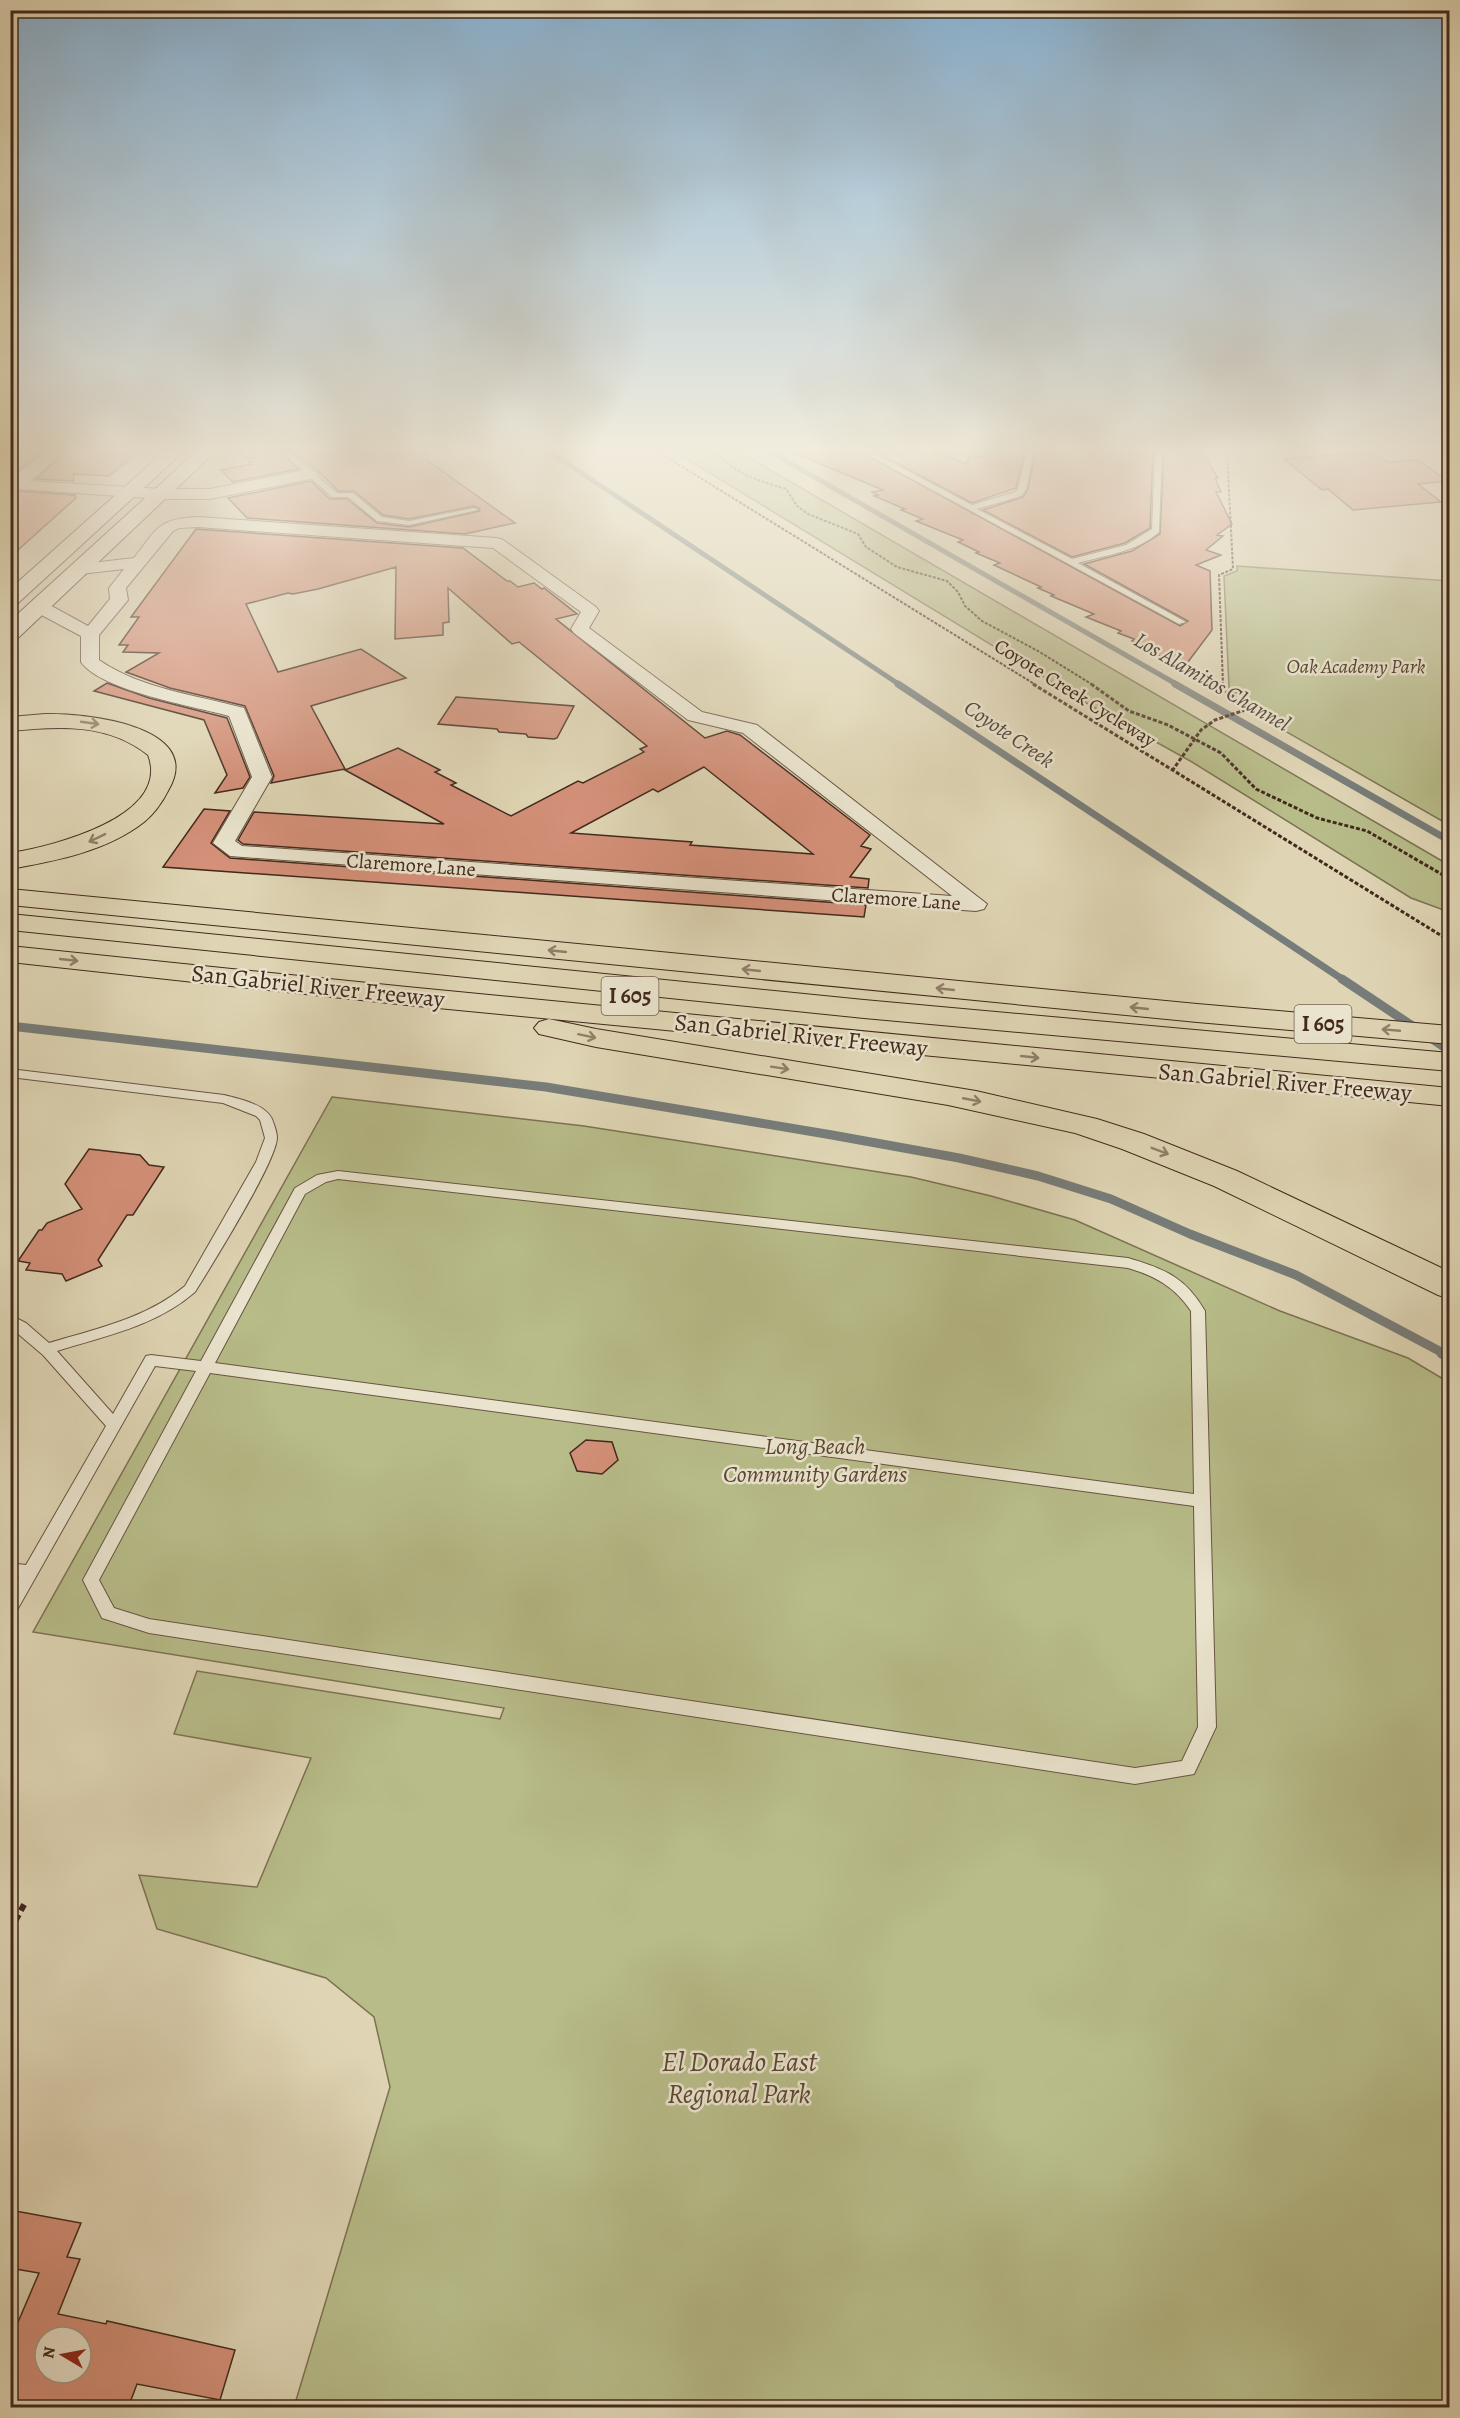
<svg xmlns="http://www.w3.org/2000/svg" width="1460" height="2418" font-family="Alegreya,serif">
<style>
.green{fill:#b7bc89;stroke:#7c7252;stroke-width:1.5}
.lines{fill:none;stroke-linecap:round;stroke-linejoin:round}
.stream-far3{stroke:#777d7a;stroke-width:5}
.stream-far2{stroke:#777d7a;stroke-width:7}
.stream-far1{stroke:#777d7a;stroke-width:9}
.stream{stroke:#777d7a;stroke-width:11}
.building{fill:#d49079;stroke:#42291c;stroke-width:1.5;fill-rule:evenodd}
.lane-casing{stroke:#695442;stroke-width:2}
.street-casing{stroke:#695442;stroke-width:2}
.secondary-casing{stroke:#42291c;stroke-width:2}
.highway-casing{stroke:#42291c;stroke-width:2}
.path-far2{stroke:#42291c;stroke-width:2;stroke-dasharray:3 1.5;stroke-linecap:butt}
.path-far1{stroke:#42291c;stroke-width:3;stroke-dasharray:4 2;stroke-linecap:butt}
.path{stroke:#42291c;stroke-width:6;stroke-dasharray:7 4.5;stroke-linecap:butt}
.lane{fill:#eae4ce;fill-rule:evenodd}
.street{fill:#eae4ce;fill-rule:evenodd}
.secondary{fill:#eae4ce;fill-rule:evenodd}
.highway{fill:#dfd5b4;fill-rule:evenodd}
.oneway{stroke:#907f68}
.labels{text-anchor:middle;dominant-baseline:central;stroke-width:5;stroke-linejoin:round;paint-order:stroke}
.far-park-label{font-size:20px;font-style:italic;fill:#594632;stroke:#eae4ce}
.far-street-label{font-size:20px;fill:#42291c;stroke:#eae4ce}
.far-water-label{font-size:22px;font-style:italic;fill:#584c43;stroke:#eae4ce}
.shield{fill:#eae4ce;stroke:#746151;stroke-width:1.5}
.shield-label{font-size:22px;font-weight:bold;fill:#42291c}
.street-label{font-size:24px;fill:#42291c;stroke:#eae4ce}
.park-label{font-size:24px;font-style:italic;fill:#594632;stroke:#eae4ce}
.near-park-label{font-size:28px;font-style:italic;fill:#594632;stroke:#eae4ce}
</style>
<rect width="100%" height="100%" fill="#dfd5b4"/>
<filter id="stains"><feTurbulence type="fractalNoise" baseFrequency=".00333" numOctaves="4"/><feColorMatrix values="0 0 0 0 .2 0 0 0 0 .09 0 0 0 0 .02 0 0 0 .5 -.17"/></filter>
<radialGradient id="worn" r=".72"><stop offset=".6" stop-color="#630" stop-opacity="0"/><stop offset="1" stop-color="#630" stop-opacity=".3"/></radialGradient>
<path class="green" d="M672,450h64l713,415v47l-38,-14 -219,-136 -99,-55z
M1237,566l212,15v244l-197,-113 2,-7 -25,-17 -5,-112 13,-5z
M332,1097l252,29 327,51 80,19 84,24 205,91 128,47 42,25 -1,1024h-1155l96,-320 -16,-70 -48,-39 -169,-49 -18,-54 118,12 54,-129 -137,-24 23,-63 303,48 4,-11 -471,-76z"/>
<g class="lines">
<path class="stream-far3" d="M547,450l353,235
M767,450l411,235"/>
<path class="stream-far2" d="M898,684l447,297
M1175,684l275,157"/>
<path class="stream-far1" d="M1342,979l75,50
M10,1026l536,61 286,48 127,23 79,18 73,23 79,35 106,41 149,79
M1428,1036l22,15"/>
<path class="stream" d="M1442,1353l8,4"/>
</g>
<path class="building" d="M10,450h37l-37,26z
M68,450h73l-32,26 -36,-2 1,7 -38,-2z
M247,450h31l20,19 -65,13 -12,-12 31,-6 -8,-7 12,1z
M290,450h136l1,10 88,63 -50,11 -218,-16 -19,-20 83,-17 19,18h17l30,24 32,4 71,-16 -1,-3 -5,-2 -65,13 -26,-4 -29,-24h-16l-19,-19z
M787,450h70l323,176 8,-5 -104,-57 48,-13 28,-17 4,-84h37l17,28h-3l6,14h-5l16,32 -15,11 6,1 -17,14 15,5 -25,10 14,6 2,59 -24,32 -33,-7 5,-5 -28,-9 2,-2 -16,-6 3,-2 -35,-14 8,-3 -43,-18 3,-1 -16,-7 3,-1 -47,-22 6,-2 -24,-10 3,-1 -21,-10 5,-2 -47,-19 7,-2 -22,-9 4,-1 -31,-13 4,-1 -6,-3 11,-2z
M872,450h60l35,14 2,-8 16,1 2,-7h38l-9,38 -44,15z
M1036,450h117l-3,78 -25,15 -53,14 -89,-47 40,-13 5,-8z
M1373,451l15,11 30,-2 30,21 -30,3 23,18 -88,8 -25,-21 -6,1 -38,-31z
M20,491l55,4 1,3 -66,59v-62z
M196,529l267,19 44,33h3l8,6 16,-4 8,6 2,-1 33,26 -21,5 149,119 22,-7 13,4 130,100 -9,11 10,3 -21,28 19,2 -1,9 -625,-44 -5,-4 16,-28 190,12 -99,-54 53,-22 42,22 -5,2 21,11 -5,2 60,31 67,-35 5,2 61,-31 -4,-3 7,-3 -128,-104 -7,2 -64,-56 1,34 -6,1v12l-48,4 1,-72 -78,22 -25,5 -5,-1 -42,11 32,68 83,-23 45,29 -95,28 34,63 -74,14 3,-7 -29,-70 -75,-18 -44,-16 33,-19 -36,-1 5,-7h-9l20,-28h-8zM704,767l109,87 -123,-9 2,-3 -121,-9 82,-44 5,3z
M107,683l42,15 78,20 23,59 -7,11 -28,5 12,-18 -23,-55 -110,-29z
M456,697l118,9 -17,32 -3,1 -26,-2 -2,-3 -27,-2 -2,-3 -59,-5z
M204,809l26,2 -19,32 19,15 636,47 -2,12 -701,-50z
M89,1149l51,6 9,10 15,2 -31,48h-6l-29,45 4,6 -36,15 -4,-7 -36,-4 4,-7 -12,-2 21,-31h3l5,-7 35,-14 -17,-25z
M586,1440l26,2 6,18 -16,14 -25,-3 -7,-18z
M10,2210l71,13 -14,34 13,2 -22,55 48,10 1,-3 128,29 -15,50 -83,-16 -9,24h-118v-67l29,-68 -29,-5zM45,2337h36v36h-36z"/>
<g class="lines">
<defs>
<path id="lane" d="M280,450h7l50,43h16l29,24 27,4 65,-13 4,2 -69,15 -32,-4 -29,-24h-16z
M859,450h9l104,55 43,-13 3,-3 9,-39h7l-8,39 -5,7 -44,13 95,50 54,-14 26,-16 3,-79h7l-3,82c-22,20 -53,23 -81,31l108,59 -7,2z
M10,1069l214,26c15,4 41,9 48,24 2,5 5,14 5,18 1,22 -67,131 -82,155 -39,34 -90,44 -138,59l56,63 33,-58 5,-1 50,6 94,-173 22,-13 21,-4 790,87c37,11 57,19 77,53l11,416 -22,47 -59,10 -986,-151 -47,-15 -19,-38 113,-209 -41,-5 -139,246 -6,2v-23l9,-14 -9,-1v-13l16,2 80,-139 -63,-71 -33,-28v-12l16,8 23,20c47,-14 98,-25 136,-57l71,-124 9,-24 -5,-18 -4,-4 -33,-13 -213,-26zM338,1179l790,89c27,8 47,19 63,43l3,183 -979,-131 90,-169 21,-12zM210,1373l984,133 4,221 -16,34 -47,7 -986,-149 -35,-11 -15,-28z"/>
<path id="street" d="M50,450h16l-36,31 131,8h49l100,-20 8,5 -8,5 -100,20h-49l-141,-10 -10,4v-14z
M198,517l299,21 6,2 93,67 3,4 -10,17 113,84 55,13 230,179 -3,5 -8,2 -746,-55 -17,-13 39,-66 -23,-61c-35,-10 -128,-25 -148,-54v-26l-47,-25 -3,-4 3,-4h12l42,23 22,-27 -1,-11 15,-19 -44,5 -6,-1 -2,-4 2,-4 60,-7c24,-30 23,-39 64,-41zM198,527l295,21 88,64 -10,17 3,4 114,87 55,13 209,163 -710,-50 -7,-5 37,-64 -28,-69c-48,-13 -103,-19 -145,-48v-25l29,-35 -2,-12 47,-57 6,-3z"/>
<path id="secondary" d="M166,450h15l2,2 -166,152 -7,2v-17z
M198,450h19l-199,188 -8,1v-18z"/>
<path id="highway" d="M45,714c38,-1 160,11 124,75 -6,12 -14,24 -25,33 -37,29 -88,39 -134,47v-16c41,-6 162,-36 138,-98 -40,-32 -89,-29 -138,-24v-14z
M10,889l1187,115 253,22v18l-253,-22 -1187,-117z
M10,914l854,86 586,53v18l-586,-53 -854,-88z
M10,946l397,41 1043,101v18l-1043,-101 -397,-43z
M549,1019l47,10 380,62 121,28 47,15 93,37 213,101v27l-12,-4 -224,-109 -92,-37 -47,-16 -127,-28 -352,-58 -57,-13 -5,-6 5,-6z"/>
</defs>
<use href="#lane" class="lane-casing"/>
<use href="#street" class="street-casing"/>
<use href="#secondary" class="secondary-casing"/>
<use href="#highway" class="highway-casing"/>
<path class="path-far2" d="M655,450l381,235
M713,450c27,26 38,28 73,39l11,17 11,8 50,20 8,13 31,20 50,14 11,11 7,14 17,15 56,30 55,34
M1223,685l-4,-110 14,-6 -6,-119"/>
<path class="path-far1" d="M1033,684l417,257
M1091,684l38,27 39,14 53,28 35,36 61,29 50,13 83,48
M1172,771l29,-41 14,-10 30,-10 2,-5 -24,-15v-6"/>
<path class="path" d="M10,1931l16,-30"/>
<use href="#lane" class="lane"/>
<use href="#street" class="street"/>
<use href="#secondary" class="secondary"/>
<use href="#highway" class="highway"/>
</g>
<defs><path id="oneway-shaft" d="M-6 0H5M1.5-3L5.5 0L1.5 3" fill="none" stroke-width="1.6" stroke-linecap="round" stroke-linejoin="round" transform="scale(1.5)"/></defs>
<g class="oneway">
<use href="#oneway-shaft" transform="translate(90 723) rotate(8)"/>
<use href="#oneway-shaft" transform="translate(97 838) rotate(154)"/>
<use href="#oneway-shaft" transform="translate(557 951) rotate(-174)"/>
<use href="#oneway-shaft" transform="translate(69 960) rotate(6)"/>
<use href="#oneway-shaft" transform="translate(751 970) rotate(-174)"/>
<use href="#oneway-shaft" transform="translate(945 989) rotate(-174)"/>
<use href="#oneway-shaft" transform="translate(1139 1008) rotate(-174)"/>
<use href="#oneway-shaft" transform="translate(1391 1030) rotate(-175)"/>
<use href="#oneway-shaft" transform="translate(587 1036) rotate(12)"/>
<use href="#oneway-shaft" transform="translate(1030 1057) rotate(6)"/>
<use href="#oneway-shaft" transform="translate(780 1068) rotate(9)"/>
<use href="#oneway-shaft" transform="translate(972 1100) rotate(11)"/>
<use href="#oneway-shaft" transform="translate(1160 1151) rotate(21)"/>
</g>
<linearGradient id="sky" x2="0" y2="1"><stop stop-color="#89b4d5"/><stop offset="0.57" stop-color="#f1ecdd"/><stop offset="1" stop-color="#f1ecdd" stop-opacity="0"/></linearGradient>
<rect width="1460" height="788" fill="url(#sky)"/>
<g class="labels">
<g class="far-park-label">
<text x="1356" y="666">Oak Academy Park</text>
</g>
<g class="far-street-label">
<text transform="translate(1075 693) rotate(32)">Coyote Creek Cycleway</text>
<text transform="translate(411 865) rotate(4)">Claremore Lane</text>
<text transform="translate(896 899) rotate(4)">Claremore Lane</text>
</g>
<g class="far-water-label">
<text transform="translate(1212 682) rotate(30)">Los Alamitos Channel</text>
<text transform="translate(1009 734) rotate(34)">Coyote Creek</text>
</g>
<g class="shield">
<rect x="601.5" y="977" width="57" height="38" rx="4.5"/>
<rect x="1294.5" y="1005" width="57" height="38" rx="4.5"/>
</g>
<g class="shield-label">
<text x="630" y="996">I 605</text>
<text x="1323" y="1024">I 605</text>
</g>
<g class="street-label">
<text transform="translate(318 986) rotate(6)">San Gabriel River Freeway</text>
<text transform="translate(801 1035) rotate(6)">San Gabriel River Freeway</text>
<text transform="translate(1285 1082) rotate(5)">San Gabriel River Freeway</text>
</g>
<g class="park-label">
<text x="815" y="1446">Long Beach<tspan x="815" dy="28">Community Gardens</tspan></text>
</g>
<g class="near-park-label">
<text x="739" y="2062">El Dorado East<tspan x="739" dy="32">Regional Park</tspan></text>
</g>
</g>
<rect width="1460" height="2418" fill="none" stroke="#dfd5b4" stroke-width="36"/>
<rect x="12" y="12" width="1436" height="2394" fill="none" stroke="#42291c" stroke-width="3"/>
<rect x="18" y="18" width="1424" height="2382" fill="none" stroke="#42291c" stroke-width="1.5"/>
<g transform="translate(63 2355) rotate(280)"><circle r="28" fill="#eae4ce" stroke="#a79987" stroke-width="1.5"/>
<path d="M0-4.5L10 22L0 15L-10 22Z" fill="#8f2418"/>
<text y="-9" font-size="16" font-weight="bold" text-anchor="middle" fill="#42291c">N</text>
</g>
<rect width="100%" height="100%" filter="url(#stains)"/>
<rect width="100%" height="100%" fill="url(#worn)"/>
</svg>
